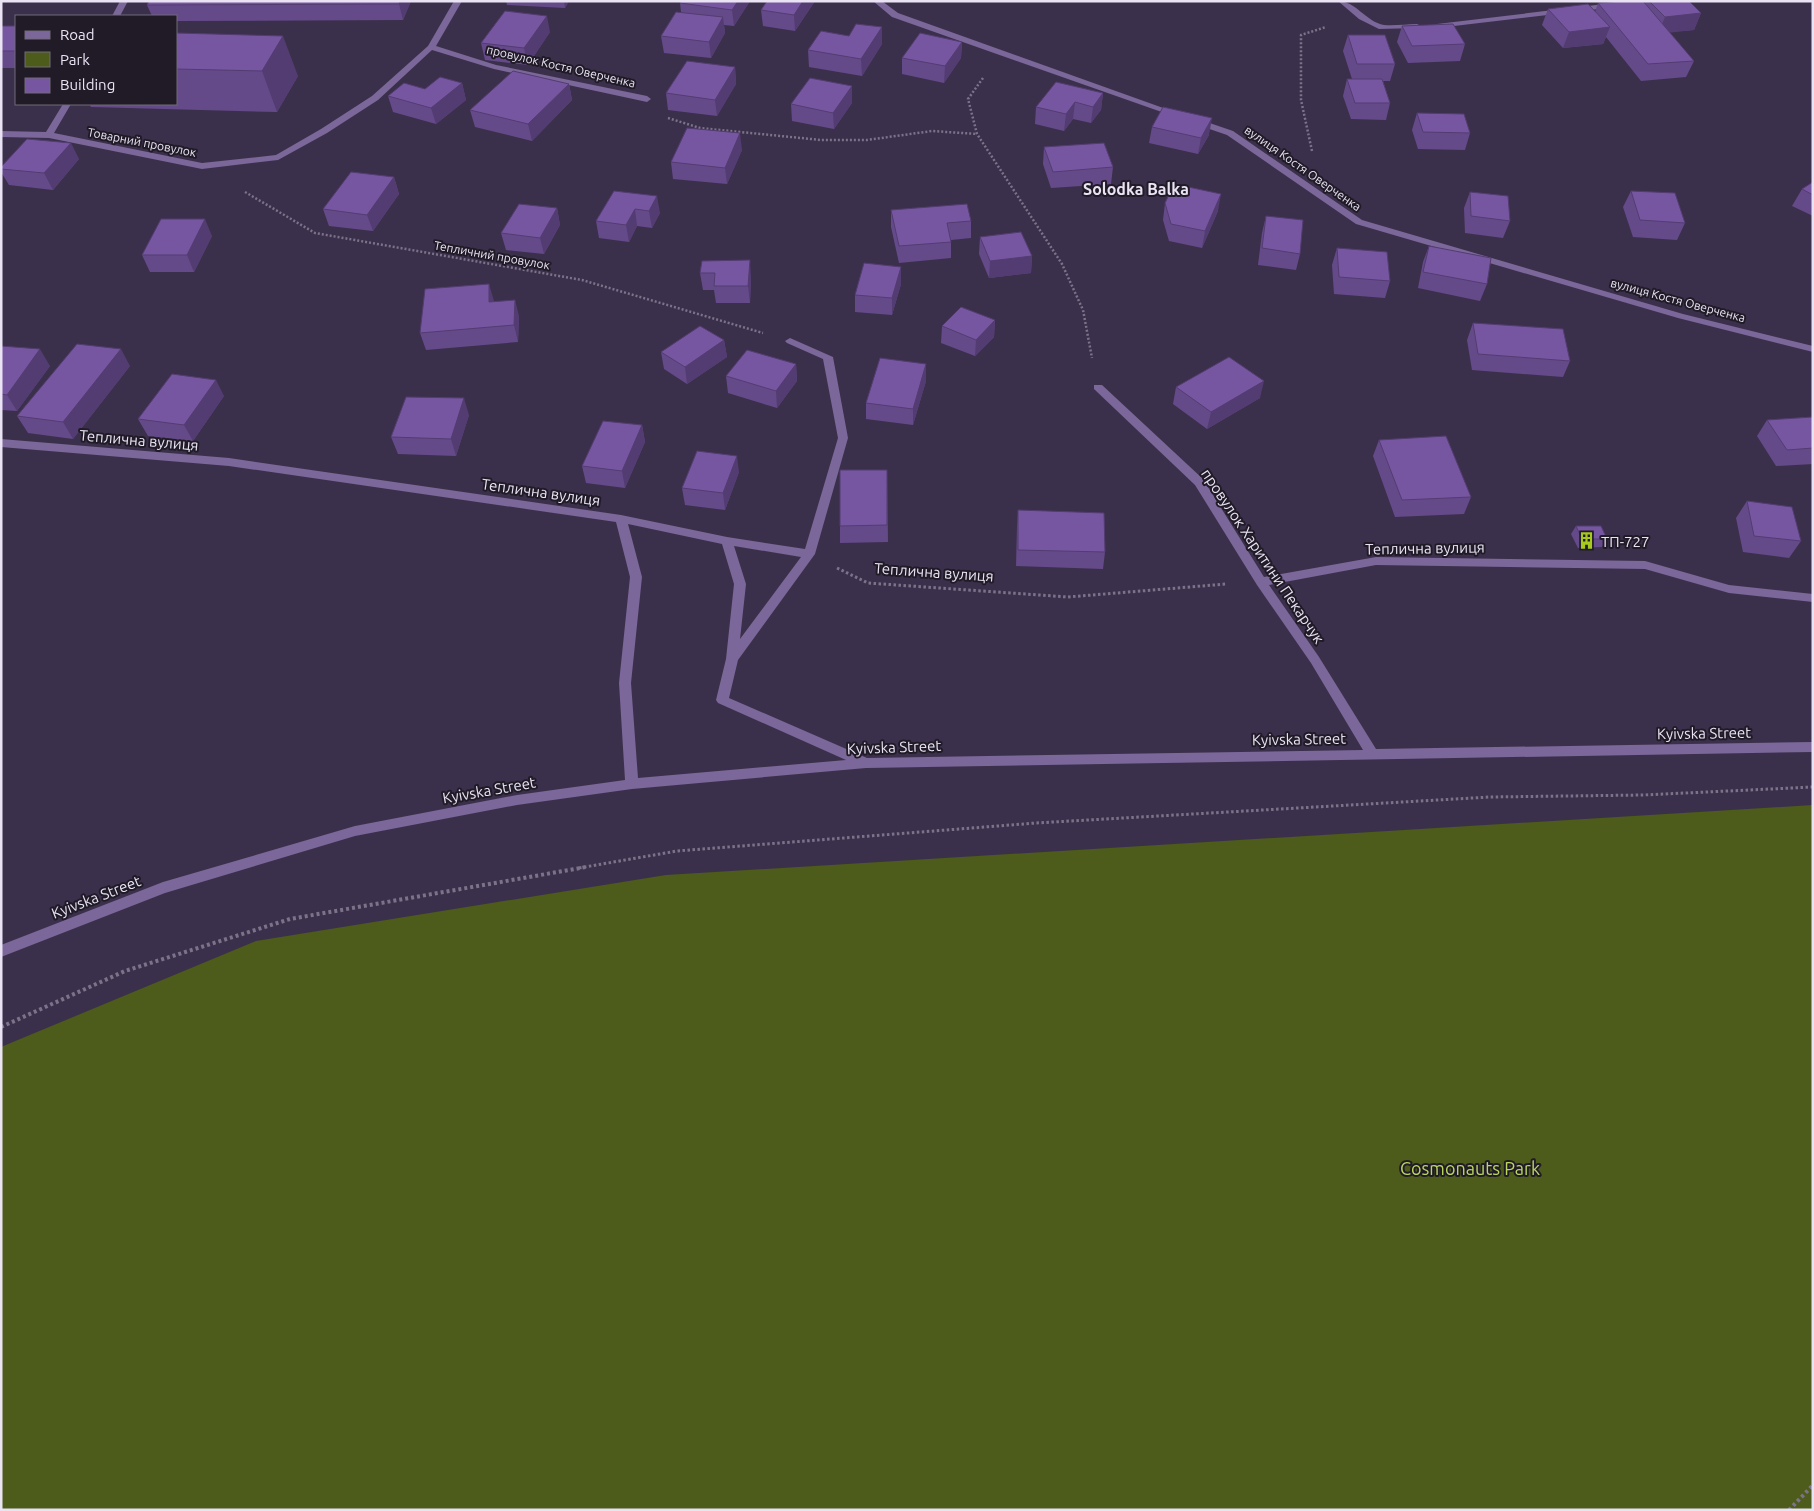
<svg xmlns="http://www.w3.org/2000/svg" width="1814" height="1511" font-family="Ubuntu,sans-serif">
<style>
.green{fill:#4d5c1a}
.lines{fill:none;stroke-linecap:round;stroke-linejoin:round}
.path-far2{stroke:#7c738a;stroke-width:2.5;stroke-dasharray:2 2;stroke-linecap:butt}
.path-far1{stroke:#7c738a;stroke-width:3;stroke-dasharray:2.5 2.5;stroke-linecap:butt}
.path{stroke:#7c738a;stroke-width:4;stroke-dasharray:3 3;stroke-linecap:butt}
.minor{fill:#7b6799;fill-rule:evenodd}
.wall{fill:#654a8a}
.shaded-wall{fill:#533c71}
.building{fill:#7656a1;stroke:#533c71}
.labels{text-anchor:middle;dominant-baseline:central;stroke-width:4;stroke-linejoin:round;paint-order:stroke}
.far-street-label{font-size:12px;fill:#e9e3f4;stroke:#201b27}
.street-label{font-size:15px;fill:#e9e3f4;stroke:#201b27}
.poi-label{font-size:15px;fill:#e9e3f4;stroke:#201b27;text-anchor:start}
.far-district-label{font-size:16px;font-weight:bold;fill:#e9e3f4;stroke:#201b27}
.near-park-label{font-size:18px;fill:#bad760;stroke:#201b27}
</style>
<rect width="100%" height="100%" fill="#3b304b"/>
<path class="green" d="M1813,805v705h-1812v-463l255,-106 410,-66z"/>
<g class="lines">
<path class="path-far2" d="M983,78l-15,21 9,35 85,130 21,46 9,48
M668,118l32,10 121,12h46l65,-9 45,3
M1312,151l-11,-51v-65l25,-8
M245,192l70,41 267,47 181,53"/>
<path class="path-far1" d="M837,568l31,15 200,14 158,-13
M579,868l98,-17 359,-28 454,-26 153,-2 170,-8"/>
<path class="path" d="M1,1027l124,-56 165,-52 296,-52
M1789,1510l24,-25"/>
<path class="minor" d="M120,1h8l-8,15h-8z
M454,1h8l-26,45 60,19 151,31 4,3 -4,3 -153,-33 -62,-19 -54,50 -51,33 -49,27 -76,9 -153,-31 -48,-1v-6l45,1 17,-28h8l-17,29 148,30 74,-8 45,-26 51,-33 56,-50z
M873,1h9l16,12 282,101 -7,2 -281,-99z
M1338,1c18,0 28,21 46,24 10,1 23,-1 33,-1l4,2 -4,2 -38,1 -20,-10z
M1613,3h3v4l-179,21 -4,-2 4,-2z
M1195,118l38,13 129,89 321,94 130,32v6l-135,-34 -322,-94 -129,-89 -35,-12 -1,-2z
M790,338l43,19 15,81 -33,116 -77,106 -9,38 138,60 496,-8 -52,-87 -54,-78 -62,-100 -101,-96v-4h8l101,94 61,98 112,-20 269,4 84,24 84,9v8l-84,-9 -84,-24 -269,-4 -107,20 50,72 57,92 437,-7v10l-947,16 -234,21 -115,16 -162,31 -190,57 -164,64v-12l162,-63 192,-56 162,-31 108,-15 -6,-97 11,-106 -14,-55 -387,-56 -228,-19v-8l228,19 392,57 106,22 78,12 33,-111 -15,-79 -36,-16 -2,-2zM628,524l94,20 12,40 -8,75 -10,41 2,3 128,57 -208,18 -7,-95 11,-106zM734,546l67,11 -61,82 6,-55z"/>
</g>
<path class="wall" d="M149,1h262l-8,19 -227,1v-5h-24l-5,-11z
M506,1h63l-4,7 -58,-3z
M750,1l-16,25 -10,-1 1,8 -14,25 -47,-5 -3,-17 20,-24 -1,-9z
M815,1l-20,30 -32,-5 -2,-16z
M1621,1h68l12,12 -7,17 -25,2 25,29 -8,16 -45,4 -35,-44 -3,7 -40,4 -21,-23 6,-16 47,3 3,-9z
M1,26h15v42h-15z
M1402,26l63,18 -5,17 -52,2 -11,-21z
M550,32l-22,33 -43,-5 -4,-17z
M176,33l122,43 -21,36 -186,-5 -2,-3h87z
M1348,35l47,29 -5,17h-7l7,22 -4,17 -35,-1 -8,-23 4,-17h5l-9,-28z
M962,42l-1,16 -17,25 -42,-9v-16z
M882,44l-20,32 -53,-9 -1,-17z
M735,67l1,17 -19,32 -49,-6 -2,-17z
M462,83l4,17 -30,24 -43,-12 -5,-16 37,-7z
M569,84l3,16 -40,41 -57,-14 -5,-17z
M1103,93l-2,17 -10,13 -18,-4 -9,12 -29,-7 1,-17z
M852,103l-18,26 -42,-8 -1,-17z
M1417,113l53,20 -5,17 -47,-1 -6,-19z
M1152,127l57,8 -11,19 -49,-11z
M1044,147l69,20 -2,17 -60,4 -8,-24z
M742,150l-15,34 -54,-5 -2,-17z
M79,159l-26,31 -44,-5 -8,-13v-5z
M394,177l5,17 -26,37 -44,-5 -6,-17z
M1813,182v34l-21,-10 10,-17z
M614,191l46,22 -8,15 -15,-2 -8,16 -30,-4 -3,-17z
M1631,191l54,32 -8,17 -44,-3 -10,-30z
M1470,192l40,29 -7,17 -38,-5 -1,-25z
M1165,203l53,8 -16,37 -33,-7 -6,-21z
M557,208l3,17 -16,29 -38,-4 -5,-17z
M891,210l80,11v17l-20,2v18l-52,5 -8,-36z
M1266,216l34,38 -4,16 -38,-5 4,-32z
M212,236l-18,36h-44l-8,-17z
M980,237l52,19 -1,17 -42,5 -10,-24z
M1429,246l58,38 -7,17 -62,-13 5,-26z
M1337,248l53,33 -5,17 -51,-4 -2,-29z
M702,261l49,16 -1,26h-34l-2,-13h-11l-3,-17z
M901,284l-9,31 -37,-3v-17z
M494,301l25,15 -1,26 -92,8 -6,-17z
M995,320l-1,17 -19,19 -34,-13 1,-17z
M1473,323l97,38 -7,16 -91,-7 -5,-30z
M724,340l3,17 -40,27 -23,-15 -3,-17z
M1,346l49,20 -33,45 -16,-1z
M796,364l1,17 -20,27 -49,-15 -2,-17z
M130,366l-57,73 -45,-6 -11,-17z
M926,381l-13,44 -47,-6v-16z
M1176,387l84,11 -53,31 -34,-25z
M224,396l-31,45 -45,-5 -10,-17z
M469,415l-13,41 -58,-2 -7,-17z
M1813,417v47l-37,2 -19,-30 10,-16z
M642,425l3,17 -20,46 -39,-5 -4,-17z
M1379,440l92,57 -7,17 -69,3 -22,-61z
M887,470l1,72 -48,1v-17z
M739,472l-14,38 -40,-5 -3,-17z
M1747,501l54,40 -12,17 -46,-6 -7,-34z
M1018,510l87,42 -2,17 -87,-3 1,-39z
M1576,526l31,13 -5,8 -24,1 -7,-14z"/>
<path class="shaded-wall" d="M400,1h11l-8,19 -4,-16z
M564,1h5l-4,7z
M738,1h12l-16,25 -2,-16z
M803,1h12l-20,30 -1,-16z
M1701,13l-7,17 -36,4 7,-17z
M547,16l3,16 -22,33 -4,-17z
M723,17l2,16 -14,25 -2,-16z
M882,27v17l-20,32 -1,-17z
M1610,27l-7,17 -40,4 6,-16z
M283,36l15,40 -21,36 -15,-41z
M962,42l-1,16 -17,25 1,-17z
M735,67l1,17 -19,32 -2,-16z
M462,83l4,17 -30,24 -5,-16z
M569,84l3,16 -40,41 -4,-17z
M852,86v17l-18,26 -1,-16z
M1103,93l-2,17 -10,13 2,-16z
M1075,102l-2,17 -9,12 2,-17z
M1212,118l-3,17 -11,19 3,-16z
M740,133l2,17 -15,34 -2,-16z
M71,143l8,16 -26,31 -9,-17z
M394,177l5,17 -26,37 -6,-16z
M1221,194l-3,17 -16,37 3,-17z
M657,196l3,17 -8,15 -3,-17z
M557,208l3,17 -16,29 -4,-16z
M635,209l2,17 -8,16 -3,-17z
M205,219l7,17 -18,36 -7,-17z
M1032,256l-1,17 -42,5 1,-17z
M750,260l1,17 -1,26 -2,-17z
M901,267v17l-9,31v-17z
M489,284l5,17 -1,18 -4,-17z
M515,300l4,16 -1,26 -4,-17z
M995,320l-1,17 -19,19 1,-16z
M724,340l3,17 -40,27 -2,-17z
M40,349l10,17 -33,45 -10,-16z
M121,349l9,17 -57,73 -10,-17z
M796,364l1,17 -20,27 -1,-17z
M926,364v17l-13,44v-16z
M216,380l8,16 -31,45 -9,-16z
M1264,381l-4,17 -53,31 4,-17z
M464,398l5,17 -13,41 -5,-17z
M642,425l3,17 -20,46 -3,-17z
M737,456l2,16 -14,38 -2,-17z"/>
<path class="building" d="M149,1h251l-1,3 -252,1z
M681,1h57l-6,9 -52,-7z
M767,1h36l-9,14 -33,-5z
M1621,1h22l51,60 -46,3 -50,-61z
M1649,1h40l12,12 -36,4z
M1588,4l22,23 -41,5 -21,-23z
M505,11l42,5 -23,32 -43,-5z
M676,12l47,5 -14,25 -48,-6z
M856,24l26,3 -21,32 -53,-9 13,-19 28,5z
M1453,24l12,20 -53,2 -10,-20z
M1,26h15v25h-15z
M176,33l107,3 -21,35 -86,-2z
M920,33l42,9 -17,24 -43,-8z
M1348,35h37l10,29h-38z
M687,61l48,6 -20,33 -49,-7z
M513,71l56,13 -41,40 -58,-14z
M440,77l22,6 -31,25 -43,-12 16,-13 21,6z
M810,78l42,8 -19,27 -42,-9z
M1347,79h35l8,24h-35z
M1056,82l47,11 -10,14 -18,-5 -9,12 -30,-7z
M1163,107l49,11 -11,20 -49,-11z
M1417,113l47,1 6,19 -47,-1z
M687,128l53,5 -15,35 -54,-6z
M27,139l44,4 -27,30 -43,-4v-2z
M1104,143l9,24 -60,5 -9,-25z
M351,172l43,5 -27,38 -44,-6z
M1813,182v13l-11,-6z
M1174,184l47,10 -16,37 -34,-7 -6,-21z
M614,191l43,5 -8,15 -14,-2 -9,16 -30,-4z
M1631,191l44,2 10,30 -45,-3z
M1470,192l38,4 2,25 -39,-5z
M519,204l38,4 -17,30 -39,-5z
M967,204l4,17 -24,2 4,19 -52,4 -8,-36z
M1266,216l37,4 -3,34 -38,-6z
M161,219h44l-18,36h-45z
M1021,232l11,24 -42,5 -10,-24z
M1429,246l62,12 -4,26 -64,-12z
M1337,248l50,4 3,29 -51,-4z
M750,260l-2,26h-34l1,-13h-15l2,-12z
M864,263l37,4 -9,31 -37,-3z
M489,284v18l26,-2 -1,25 -94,8 5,-44z
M961,307l34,13 -19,20 -34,-14z
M1473,323l90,6 7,32 -92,-7z
M700,326l24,14 -39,27 -24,-15z
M77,344l44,5 -58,73 -46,-6z
M1,346l39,3 -33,46 -6,-1z
M747,350l49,14 -20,27 -50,-15z
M1229,357l35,24 -53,31 -35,-25z
M880,358l46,6 -13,45 -47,-6z
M172,374l44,6 -32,45 -46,-6z
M406,397l58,1 -13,41 -60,-2z
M1813,417v31l-26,2 -20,-30z
M603,421l39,4 -20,46 -40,-5z
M1446,436l25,61 -69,3 -23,-60z
M697,451l40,5 -14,37 -41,-5z
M840,470h47v55l-47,1z
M1747,501l45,6 9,34 -47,-5z
M1018,510l86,3 1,39 -87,-2z
M1576,526h25l6,13h-25z"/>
<defs>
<symbol id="building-bare" viewBox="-9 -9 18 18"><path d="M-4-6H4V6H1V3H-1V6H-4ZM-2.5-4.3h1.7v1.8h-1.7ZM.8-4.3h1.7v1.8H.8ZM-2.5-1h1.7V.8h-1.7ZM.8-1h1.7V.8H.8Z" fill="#a7c81f" stroke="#201b27" stroke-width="2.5" paint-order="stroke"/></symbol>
</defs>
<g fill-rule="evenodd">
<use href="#building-bare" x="1574" y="528" width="25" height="25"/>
</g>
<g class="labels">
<g class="far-street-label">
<text transform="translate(561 66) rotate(13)">провулок Костя Оверченка</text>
<text transform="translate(142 142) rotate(11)">Товарний провулок</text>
<text transform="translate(1303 168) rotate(35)">вулиця Костя Оверченка</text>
<text transform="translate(492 255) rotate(10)">Тепличний провулок</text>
<text transform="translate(1678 300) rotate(15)">вулиця Костя Оверченка</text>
</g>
<g class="street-label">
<text transform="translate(139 440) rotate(5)">Теплична вулиця</text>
<text transform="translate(541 492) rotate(8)">Теплична вулиця</text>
<text transform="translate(1425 548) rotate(-1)">Теплична вулиця</text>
<text transform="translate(1263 556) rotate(56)">провулок Харитини Пекарчук</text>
<text transform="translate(934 572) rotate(4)">Теплична вулиця</text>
<text transform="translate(1704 733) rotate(-1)">Kyivska Street</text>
<text transform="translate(1299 739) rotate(-1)">Kyivska Street</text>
<text transform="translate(894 747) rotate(-2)">Kyivska Street</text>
<text transform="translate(489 790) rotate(-10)">Kyivska Street</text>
<text transform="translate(96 897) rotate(-21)">Kyivska Street</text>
</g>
<g class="poi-label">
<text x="1601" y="541">ТП-727</text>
</g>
<g class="far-district-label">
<text x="1136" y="189">Solodka Balka</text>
</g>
<g class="near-park-label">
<text x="1470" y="1168">Cosmonauts Park</text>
</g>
</g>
<rect width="1814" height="1511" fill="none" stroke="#e9e3f4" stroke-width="5"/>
<rect x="15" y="15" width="162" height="90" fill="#201b27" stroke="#706b79"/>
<rect x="25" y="31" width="25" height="8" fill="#7b6799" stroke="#706b79"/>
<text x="60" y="40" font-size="15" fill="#e9e3f4">Road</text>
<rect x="25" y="52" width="25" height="15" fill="#4d5c1a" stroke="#706b79"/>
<text x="60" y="65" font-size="15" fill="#e9e3f4">Park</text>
<rect x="25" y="78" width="25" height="15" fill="#7656a1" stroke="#706b79"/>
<text x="60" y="90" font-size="15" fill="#e9e3f4">Building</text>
</svg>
